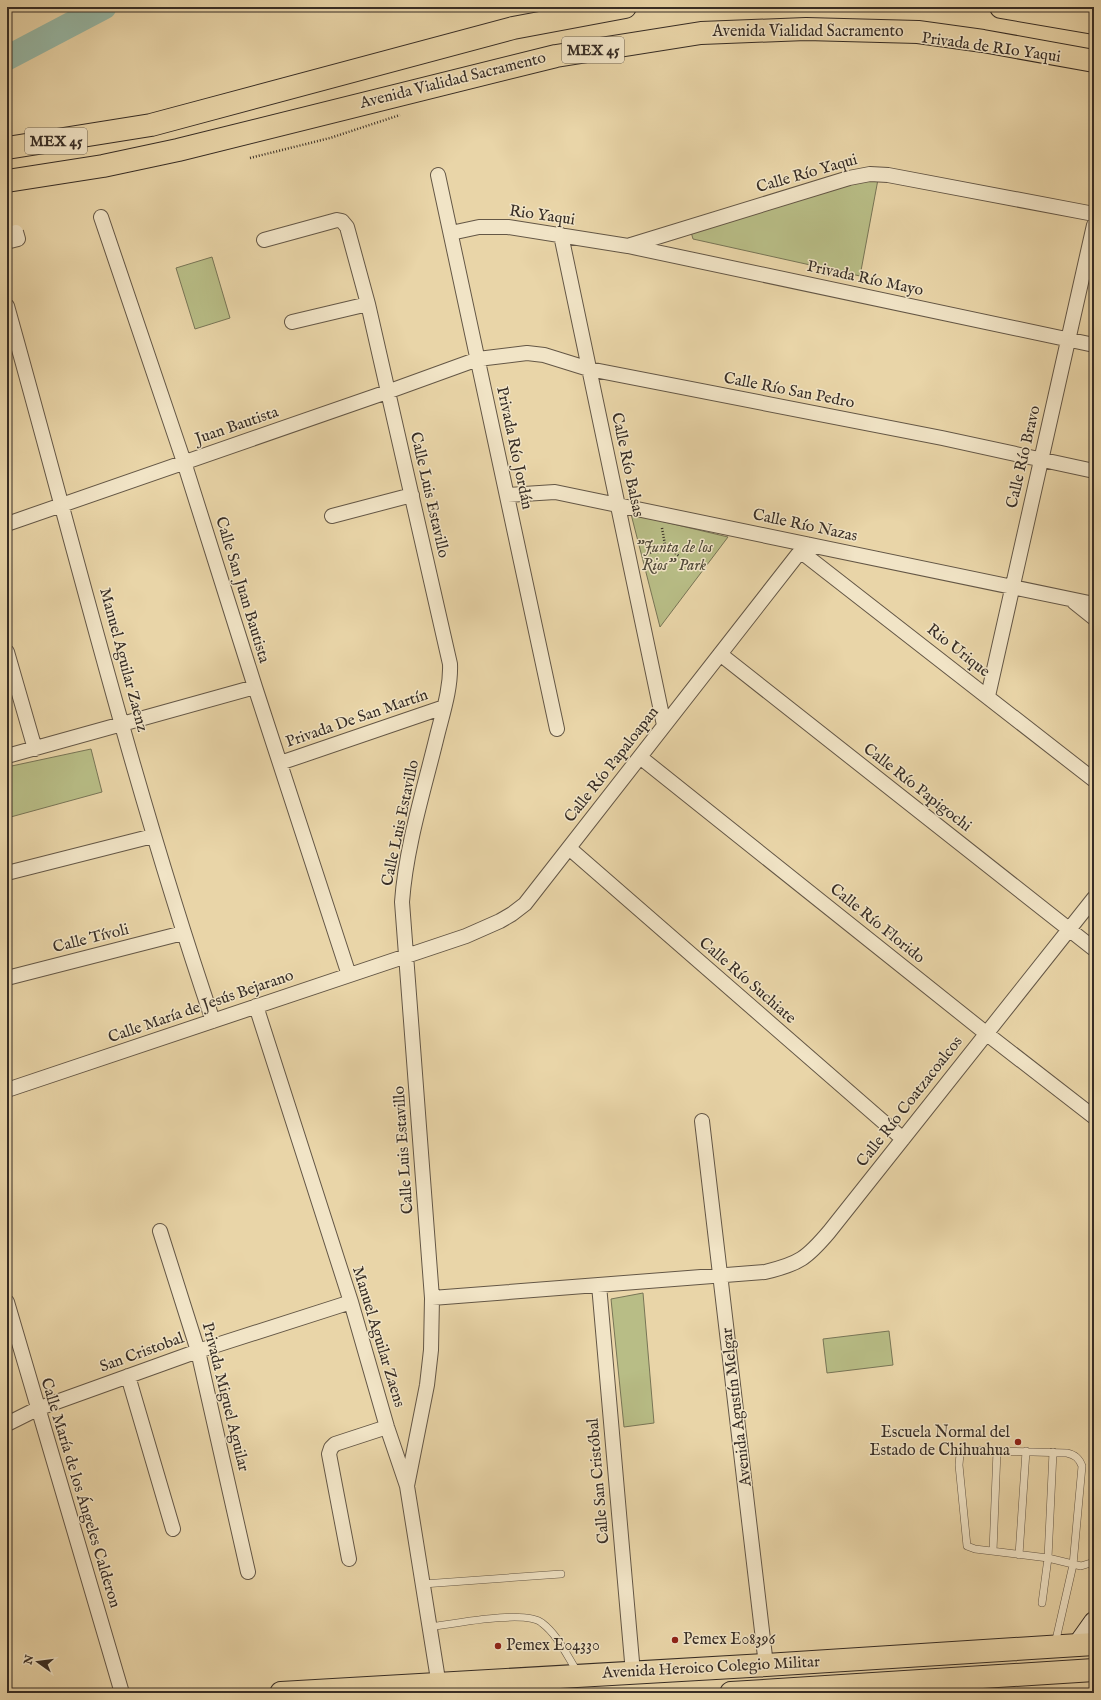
<svg xmlns="http://www.w3.org/2000/svg" width="1101" height="1700" font-family="'IM FELL English',serif">
<style>
.green{fill:#b8bd86;stroke:#787556}
.lines{fill:none;stroke-linecap:round;stroke-linejoin:round}
.river{stroke:#97b9a7;stroke-width:25}
.lane-casing{stroke:#645746;stroke-width:8}
.street-casing{stroke:#645746;stroke-width:16}
.secondary-casing{stroke:#372d25;stroke-width:22}
.primary-casing{stroke:#372d25;stroke-width:24}
.highway-casing{stroke:#372d25;stroke-width:24}
.path{stroke:#372d25;stroke-width:2.5;stroke-dasharray:1 2;stroke-linecap:butt}
.lane{stroke:#f1e4c6;stroke-width:7}
.street{stroke:#f1e4c6;stroke-width:14}
.secondary{stroke:#f1e4c6;stroke-width:20}
.primary{stroke:#e9d5a8;stroke-width:22}
.highway{stroke:#e9d5a8;stroke-width:22}
.street-bridge-casing{stroke:#645746;stroke-width:16;stroke-linecap:butt}
.street-bridge{stroke:#f1e4c6;stroke-width:14}
.poi-dot{fill:#8f2418;stroke:#f1e4c6;stroke-width:1.5}
.labels{text-anchor:middle;dominant-baseline:central;stroke-width:3;stroke-linejoin:round;paint-order:stroke}
.shield{fill:#f1e4c6;stroke:#6f6455;stroke-width:1}
.shield-label{font-size:15px;font-weight:bold;fill:#372d25}
.street-label{font-size:16px;fill:#372d25;stroke:#f1e4c6}
.park-label{font-size:16px;font-style:italic;fill:#514a38;stroke:#f1e4c6}
.poi-label{font-size:16px;fill:#372d25;stroke:#f1e4c6;text-anchor:start}
</style>
<rect width="100%" height="100%" fill="#e9d5a8"/>
<filter id="stains"><feTurbulence type="fractalNoise" baseFrequency=".005" numOctaves="4"/><feColorMatrix values="0 0 0 0 .2 0 0 0 0 .09 0 0 0 0 .02 0 0 0 .5 -.17"/></filter>
<radialGradient id="worn" r=".72"><stop offset=".6" stop-color="#630" stop-opacity="0"/><stop offset="1" stop-color="#630" stop-opacity=".3"/></radialGradient>
<path class="green" d="M879,174l-19,102 -167,-37 -2,-7z
M212,257l18,61 -35,11 -19,-61z
M631,514l97,23 -68,90z
M91,749l11,43 -95,26v-51z
M643,1293l11,130 -30,4 -13,-128z
M889,1331l4,34 -66,8 -4,-34z"/>
<g class="lines">
<path class="river" d="M7,58l97,-51"/>
<defs>
<path id="lane" d="M993,1551l4,-100
M1019,1555l7,-104
M423,1584l138,-10
M1042,1603l6,-45 5,-106
M430,1627c23,-3 96,-18 112,-4 16,12 25,33 36,50
M1055,1644l18,-79 9,-99c-3,-8 -7,-11 -15,-13l-104,-3 -3,4 -1,11 8,81 8,3 73,9 33,8 13,-4
M960,1693l7,-12"/>
<path id="street" d="M438,175l119,554
M101,217l83,245 71,225 94,288
M451,233l28,-6h29l120,19 466,99
M561,235l103,490
M264,240l73,-20 5,1 5,6 21,77 82,360c1,24 -7,48 -13,72 -13,54 -31,110 -35,166l30,396 -1,52 -4,35 -20,101
M631,245l218,-67 21,-4 18,1 206,39
M7,306c67,239 126,480 206,715
M292,322l76,-18
M507,495l48,-3 539,112
M332,516l80,-21
M7,524l380,-132 91,-33 49,-6 17,2 45,14 353,69 152,33
M800,551l294,229
M1074,602l20,16
M7,652l28,97
M720,654l374,295
M988,696l106,-471
M7,756l248,-69
M640,757l347,277 107,83
M280,763l164,-56
M569,848l334,291
M7,873l146,-37
M7,978l176,-45
M256,1006l95,296 36,125 20,59 33,206
M7,1090l459,-154 34,-15 12,-7 13,-10 281,-360
M702,1121l64,544
M160,1231l38,120 50,221
M599,1285l34,388
M432,1298l333,-26c34,-8 42,-14 64,-40l265,-334
M7,1302l115,391
M128,1376l45,153
M7,1424l30,-15 161,-58 153,-49
M349,1559l-20,-105 2,-6 4,-4 52,-17"/>
<path id="secondary" d="M1077,1646l17,-24"/>
<path id="primary" d="M281,1693l485,-28 328,-21
M731,1693l363,-23"/>
<path id="highway" d="M1001,7l93,16
M7,148l144,-23 362,-97 112,-21
M7,181l96,-15 75,-16 378,-94 145,-23 105,-4 112,3 65,9 111,20"/>
</defs>
<use href="#lane" class="lane-casing"/>
<use href="#street" class="street-casing"/>
<use href="#secondary" class="secondary-casing"/>
<use href="#primary" class="primary-casing"/>
<use href="#highway" class="highway-casing"/>
<path class="path" d="M250,158l80,-20 70,-23
M662,528l3,17
M650,553l15,-8 14,11"/>
<use href="#lane" class="lane"/>
<use href="#street" class="street"/>
<use href="#secondary" class="secondary"/>
<use href="#primary" class="primary"/>
<use href="#highway" class="highway"/>
<defs>
<path id="street-bridge" d="M7,230l3,11 8,-2 -2,-7"/>
</defs>
<use href="#street-bridge" class="street-bridge-casing"/>
<use href="#street-bridge" class="street-bridge"/>
</g>
<g class="poi-dot">
<circle cx="1018" cy="1442" r="4"/>
<circle cx="675" cy="1640" r="4"/>
<circle cx="498" cy="1646" r="4"/>
</g>
<g class="labels">
<g class="shield">
<rect x="562" y="37" width="62" height="26" rx="3"/>
<rect x="25" y="128" width="62" height="26" rx="3"/>
</g>
<g class="shield-label">
<text x="593" y="50">MEX 45</text>
<text x="56" y="141">MEX 45</text>
</g>
<g class="street-label">
<text x="808" y="32">Avenida Vialidad Sacramento</text>
<text transform="translate(991 48) rotate(8)">Privada de RIo Yaqui</text>
<text transform="translate(453 81) rotate(-14)">Avenida Vialidad Sacramento</text>
<text transform="translate(807 174) rotate(-16)">Calle Río Yaqui</text>
<text transform="translate(542 216) rotate(8)">Rio Yaqui</text>
<text transform="translate(865 279) rotate(12)">Privada Río Mayo</text>
<text transform="translate(789 391) rotate(11)">Calle Río San Pedro</text>
<text transform="translate(237 426) rotate(-19)">Juan Bautista</text>
<text transform="translate(514 448) rotate(78)">Privada Río Jordán</text>
<text transform="translate(1024 457) rotate(-77)">Calle Río Bravo</text>
<text transform="translate(627 465) rotate(78)">Calle Río Balsas</text>
<text transform="translate(429 495) rotate(77)">Calle Luis Estavillo</text>
<text transform="translate(805 526) rotate(12)">Calle Río Nazas</text>
<text transform="translate(242 590) rotate(73)">Calle San Juan Bautista</text>
<text transform="translate(958 651) rotate(38)">Rio Urique</text>
<text transform="translate(123 660) rotate(75)">Manuel Aguilar Zaenz</text>
<text transform="translate(357 719) rotate(-19)">Privada De San Martín</text>
<text transform="translate(612 765) rotate(-52)">Calle Río Papaloapan</text>
<text transform="translate(917 788) rotate(38)">Calle Río Papigochi</text>
<text transform="translate(401 823) rotate(-78)">Calle Luis Estavillo</text>
<text transform="translate(877 924) rotate(39)">Calle Río Florido</text>
<text transform="translate(91 939) rotate(-14)">Calle Tívoli</text>
<text transform="translate(747 981) rotate(41)">Calle Río Suchiate</text>
<text transform="translate(201 1007) rotate(-19)">Calle María de Jesús Bejarano</text>
<text transform="translate(910 1102) rotate(-52)">Calle Río Coatzacoalcos</text>
<text transform="translate(404 1150) rotate(-94)">Calle Luis Estavillo</text>
<text transform="translate(378 1337) rotate(73)">Manuel Aguilar Zaens</text>
<text transform="translate(142 1353) rotate(-20)">San Cristobal</text>
<text transform="translate(225 1397) rotate(76)">Privada Miguel Aguilar</text>
<text transform="translate(737 1407) rotate(-97)">Avenida Agustín Melgar</text>
<text transform="translate(599 1481) rotate(-95)">Calle San Cristóbal</text>
<text transform="translate(80 1493) rotate(73)">Calle María de los Ángeles Calderon</text>
<text transform="translate(711 1668) rotate(-3)">Avenida Heroico Colegio Militar</text>
</g>
<g class="park-label">
<text x="674" y="548">"Junta de los<tspan x="674" dy="18">Rios" Park</tspan></text>
</g>
<g class="poi-label">
<text x="1010" y="1433" text-anchor="end">Escuela Normal del<tspan x="1010" dy="18">Estado de Chihuahua</tspan></text>
<text x="683" y="1640">Pemex E08396</text>
<text x="506" y="1646">Pemex E04330</text>
</g>
</g>
<rect width="1101" height="1700" fill="none" stroke="#e9d5a8" stroke-width="24"/>
<rect x="8" y="8" width="1085" height="1684" fill="none" stroke="#372d25" stroke-width="2"/>
<rect x="12" y="12" width="1077" height="1676" fill="none" stroke="#372d25"/>
<g transform="translate(38 1662) rotate(284)" stroke="#f1e4c6" stroke-width="3" paint-order="stroke">
<path d="M0-3L7 15L0 10L-7 15Z" fill="#372d25"/>
<text y="-6" font-size="11" font-weight="bold" text-anchor="middle" fill="#372d25">N</text>
</g>
<rect width="100%" height="100%" filter="url(#stains)"/>
<rect width="100%" height="100%" fill="url(#worn)"/>
</svg>
